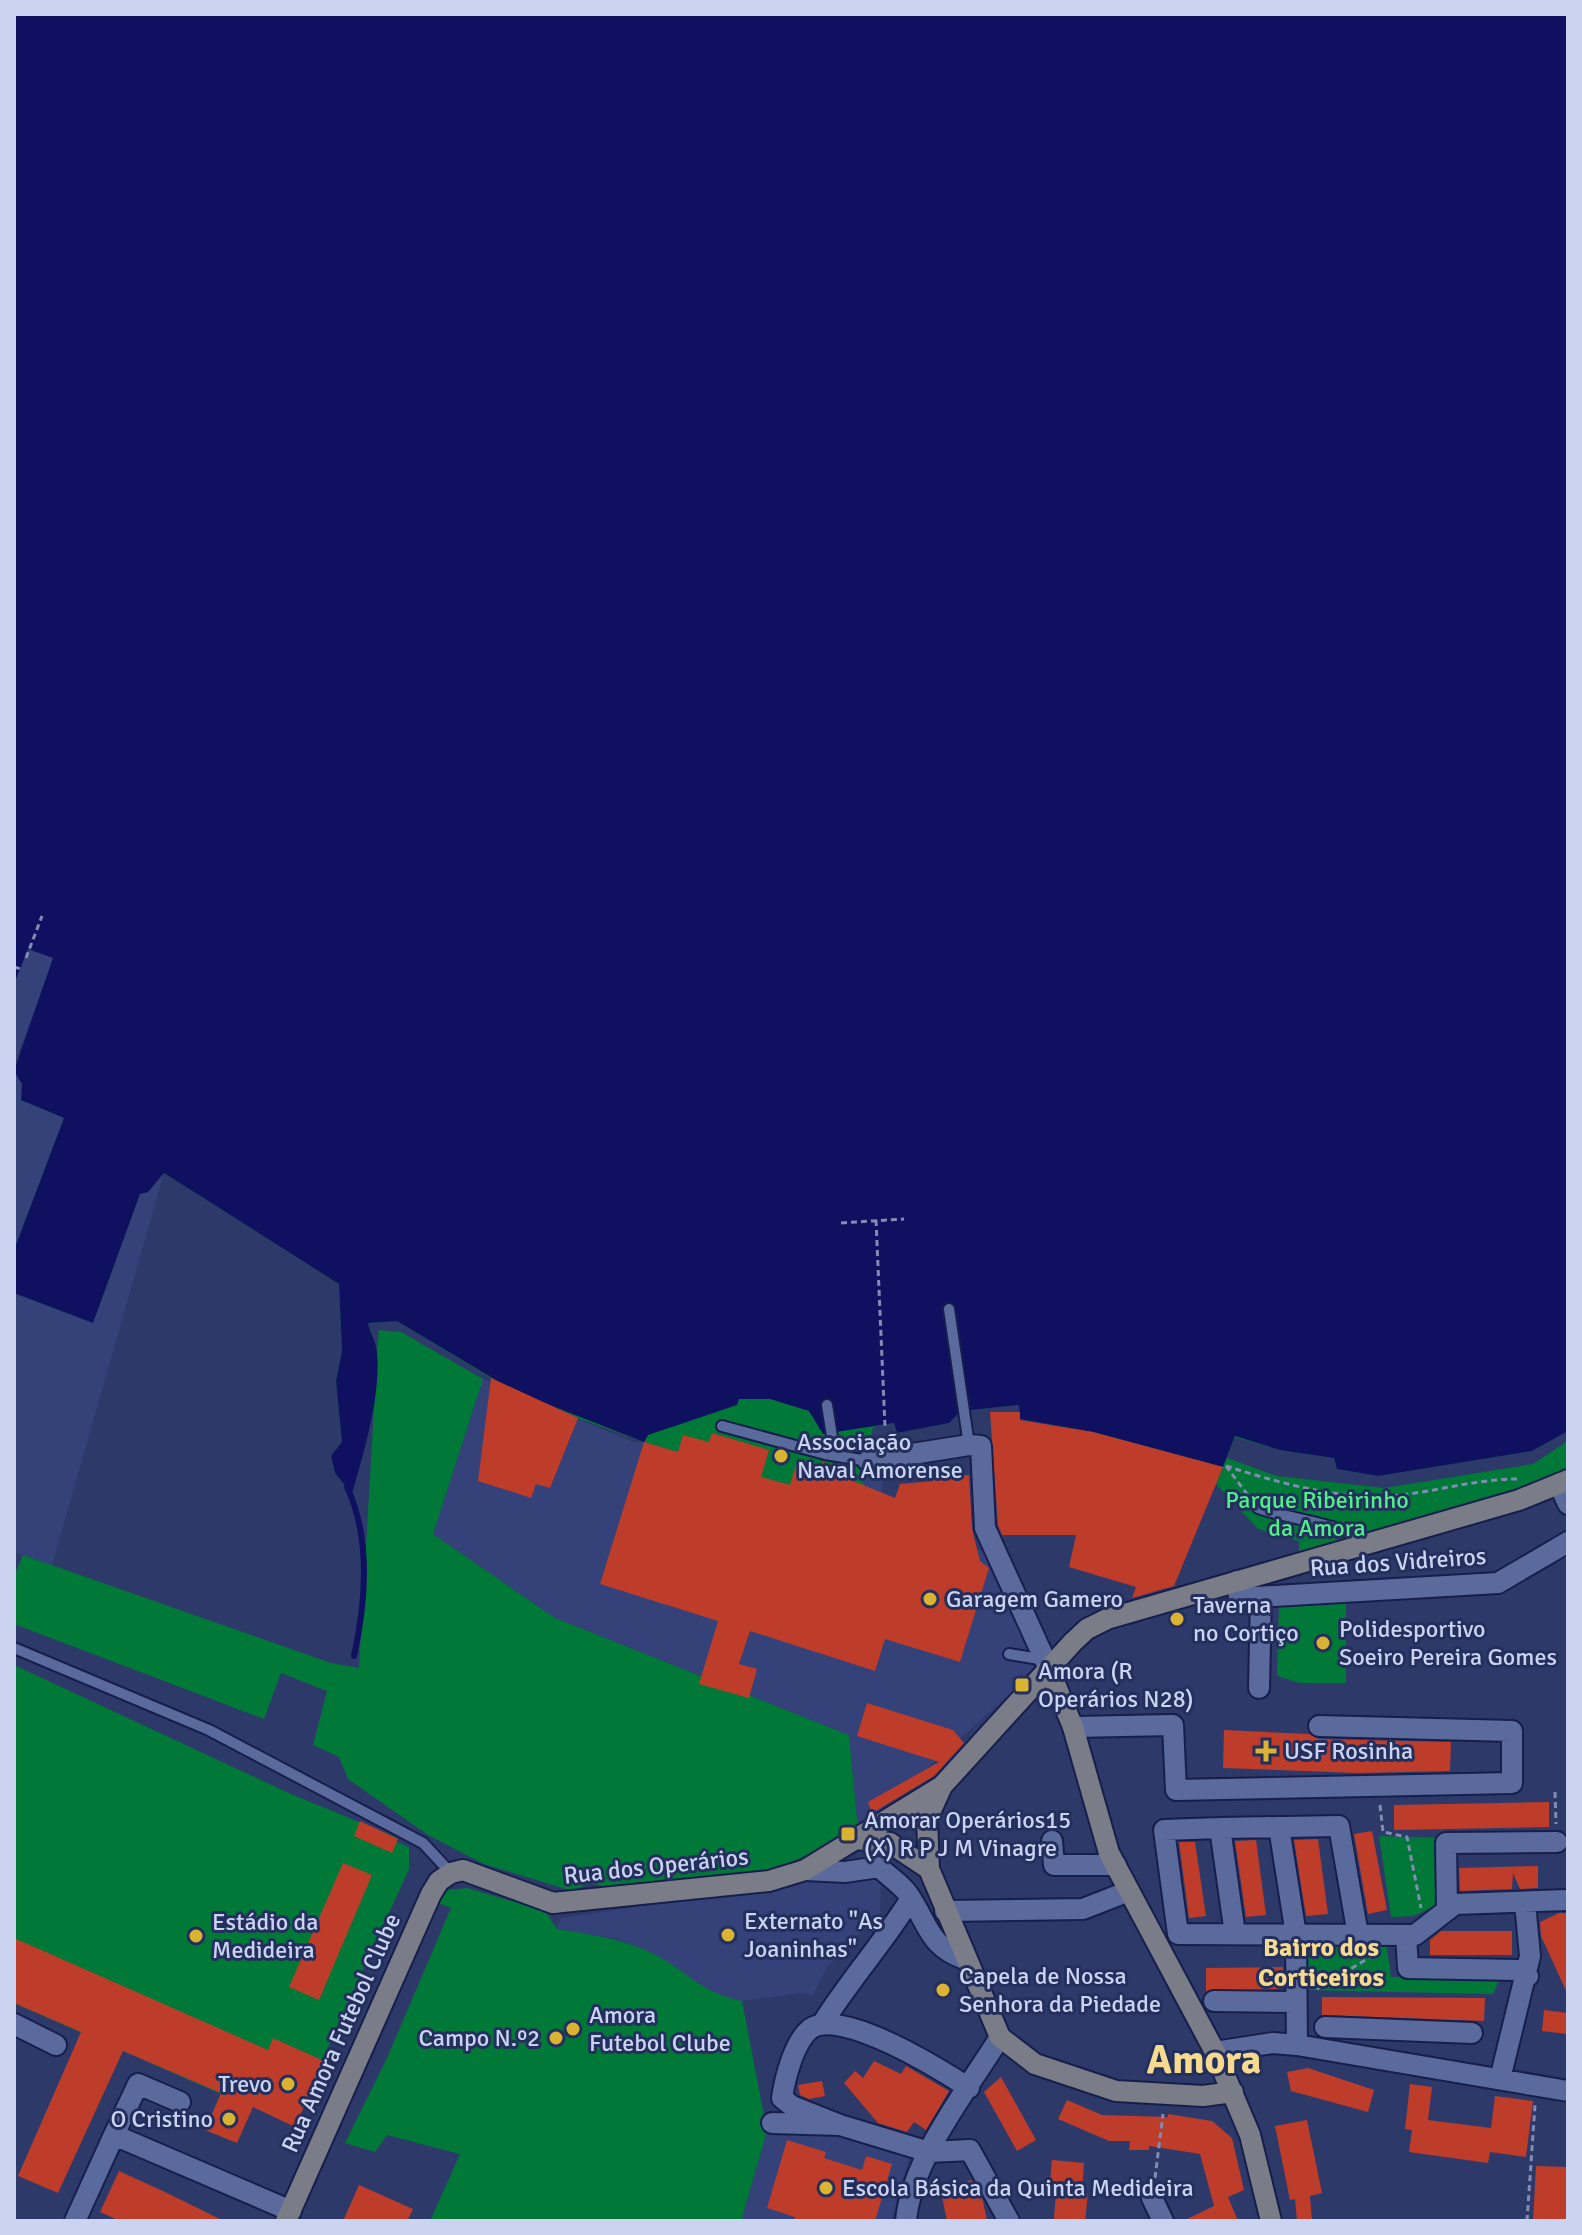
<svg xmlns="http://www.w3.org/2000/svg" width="1582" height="2235" font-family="Signika,sans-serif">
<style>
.built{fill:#344279}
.green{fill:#007938}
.water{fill:#0f1060}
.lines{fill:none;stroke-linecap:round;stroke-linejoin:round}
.stream{stroke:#0f1060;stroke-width:6}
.building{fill:#bd3c2a}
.lane-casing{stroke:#161f4c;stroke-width:14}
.street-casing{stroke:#161f4c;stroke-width:24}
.secondary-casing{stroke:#161f4c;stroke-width:24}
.path{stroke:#808cb1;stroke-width:3;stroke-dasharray:6 4;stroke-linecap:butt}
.lane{stroke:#5a6a9d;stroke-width:10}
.street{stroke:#5a6a9d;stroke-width:20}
.secondary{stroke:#7a7d87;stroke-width:20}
.poi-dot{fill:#dab333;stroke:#242f5d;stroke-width:3}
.labels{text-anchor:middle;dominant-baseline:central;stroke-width:6;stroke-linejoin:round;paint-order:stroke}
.poi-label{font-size:24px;fill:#cad4f1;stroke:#242f5d;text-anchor:start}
.park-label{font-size:24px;fill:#4ff086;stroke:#242f5d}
.street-label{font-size:24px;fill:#cad4f1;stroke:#242f5d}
.neighbourhood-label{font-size:26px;font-weight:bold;fill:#f6db8f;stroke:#242f5d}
.town-label{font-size:40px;font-weight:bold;fill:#f6db8f;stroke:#242f5d}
</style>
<rect width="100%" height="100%" fill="#2d3a69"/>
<path class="built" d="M28,948l26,10 -40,106v-80z
M14,1071l8,13 -1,16 44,17 -51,133z
M164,1173l-112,392 -38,-13v-259l79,30 47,-129 8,-2z
M483,1379l152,64 111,-28 139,32 -6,76 104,28 59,114 -184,165 -9,-95 -294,-117 -122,-84z
M873,1872l8,6 -1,35 -53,54 -15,29 -10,-3 -60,8 -28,-6 -57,-39 -43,-18 -57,-9 4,-11z
M767,2131l65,3 77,23 -18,64h-142l-7,-3z"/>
<path class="green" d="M14,1064l1554,367 -36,20 -154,25 -41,-7 -3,-11 -54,-8 -45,-13 -8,21 50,18 107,12 149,-24 35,-23v28l-31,16 -238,66v-10l-41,-12 -42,-45 7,-16 -130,-36 -73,-13 -1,-14 -58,6 -12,12 -52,10 -3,-10 -21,4 -14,80 -215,-65 -66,-24 -87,-40 -94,-57 -29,2 9,27 2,-20 22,2 82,47 -50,155 122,84 294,117 9,95 -76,37 -178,28 -6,-10 -8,-2 -18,8 -88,-27 -56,-29 -80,-56 -9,-22 -26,-12 14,-54 -46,-18 -17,46 -250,-95v-48l9,-21 308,108 28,5 16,-277 -9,52 -14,51 -17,-21 -4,-17 11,-14 -6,-61 6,-30 -3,-67 -175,-111 -16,19 -8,2 -47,129 -79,-30v-43l50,-132 -43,-18 1,-16z
M1300,1603h46v80h-46l-23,-7 2,-71z
M14,1665l277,129 107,44 -1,4 12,5v22l-87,191 -42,-18 -59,52 -207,-91z
M1379,1836l62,2 -5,67 -22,11 -23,1z
M467,1888l78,23 12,18c34,5 66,10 97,25 35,18 45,38 88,47l25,130 -25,87 7,3h-319l30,-67 -73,-19 -12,17 -30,-9 42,-85 64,-150 -15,-6 12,-12z
M1305,1941l81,2 5,34 111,-3 -9,20 -189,-4z"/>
<path class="water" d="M14,14h1554v1417l-36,20 -154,25 -41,-7 -3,-11 -54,-8 -45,-14 -12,31 -130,-35 -73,-13 -1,-14 -58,6 -12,12 -52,10 -3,-10 -71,11 -14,-23 -39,-12h-31l-2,6 -89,30 -4,7 -130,-51 -117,-70 -29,2c2,9 8,19 9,29 4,44 -13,100 -25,142l-17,-21 -4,-17 11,-14 -6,-61 6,-30 -3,-67 -175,-111 -16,19 -8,2 -47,129 -79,-30v-43l50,-132 -43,-18 1,-16 -8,-13 39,-113 -25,-9 -14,35z"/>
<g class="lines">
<path class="stream" d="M347,1487c24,51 19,114 7,169"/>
</g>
<path class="building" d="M491,1378l87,40 -28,70 -14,-4 -5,14 -53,-17z
M990,1412h30v8l73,12 130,35 -49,119 -42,12 4,-11 -67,-20 7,-32h-74l-4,-10z
M712,1433l57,17 -8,27 29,8 7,-23 23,8 2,-8 27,8 -3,8 49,20 5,-14 33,-3 -2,-10 22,-1 1,7 15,-2 3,54 8,32 9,7 -29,94 -75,-23 -10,32 -125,-40 -11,33 18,5 -8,29 -50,-14 19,-63 -118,-37 44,-142 34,10 5,-17 26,7z
M867,1703l86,27 11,13 -30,33 -62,37 -4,-11 71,-40 -82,-26z
M1224,1730l85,4 10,5 132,3 -1,29 -92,2 -135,-5z
M1549,1802v25l-155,3v-25z
M360,1821l38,18 -6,14 -38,-17z
M1372,1831l15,79 -19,4 -14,-80z
M1318,1839l10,75 -22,2 -12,-76z
M1256,1840l10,75 -20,2 -11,-76z
M1179,1842h16l11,74 -17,2z
M343,1863l29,12 -53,125 -30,-13z
M1538,1866v22l-18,1 -7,-16 -1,16 -52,2 -1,-23z
M1559,1913h9v82l-27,-59 -1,-14z
M1441,1931h71v24h-82v-15z
M14,1938l254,112 5,-12 51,23 -29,66 -42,-20 -16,36 -32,-13 16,-37 -98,-42 -65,142 -40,-17 63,-144 -67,-29z
M1283,1967v22l-77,2v-23z
M1322,1997l163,1 -1,23 -162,-6z
M1544,2010l24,3v21l-26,-3z
M874,2061l27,13 5,-8 43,25 -23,39 -12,-8 -7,10 -29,-9 -34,-40 11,-12 8,7z
M1308,2068l66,22 -6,22 -77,-21 -4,-19z
M1001,2077l35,63 -19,11 -33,-59z
M822,2081l3,15 -16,3 -9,-4 -2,-10z
M1410,2084l22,3 -4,33 63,8 4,-32 38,5 -7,56 -36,-5 -2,11 -79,-11 3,-22 -7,-1z
M1067,2100l35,15 66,2v-3l44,7 20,17 12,52 -16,7 10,24h-55l31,-15 -14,-52 -51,-8v4h-20l1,-9h-21l-51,-22z
M1307,2120l15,73 -12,3 2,25h-15l-2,-22 -5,1 -15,-74z
M787,2140l39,12 -2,6 38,12 4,-14 26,8 -17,57h-81l1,-4 -28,-9z
M1052,2160l32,3 -2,29 6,1 -3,28 -31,-2 2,-28h-7z
M1536,2166l32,1v54h-35z
M119,2171l46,21 59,29h-104l-20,-9z
M972,2180l11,21 4,20h-40l-7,-34z
M359,2185l54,24 -6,12h-64z"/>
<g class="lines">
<defs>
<path id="lane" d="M949,1309l20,136
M827,1405l8,50
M722,1426l103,28 43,7
M1258,1508c38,13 78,14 111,35
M14,1648l195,82 214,113 28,30
M1009,1654l36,6"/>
<path id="street" d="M868,1461l101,-16 12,1 4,82 64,141
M1559,1484l9,20
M1237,1581l2,17 259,-15 70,-41
M1259,1688l2,-91
M1073,1727l100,-2 3,65 336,-7v-52l-193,-5
M1279,1827l17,108 1,110
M1220,1828l-56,2 14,104 237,1 40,-31 113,-4
M1052,1841l2,24h62
M805,1870l40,2 34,-5c9,9 22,17 29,27 21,30 19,52 59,66
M1447,1910l-1,-67 111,-1
M945,1911l138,-2 46,-18
M1235,1934l-15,-106 119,-2 19,109
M1406,1935l2,33 110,2 10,6
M1214,2001l82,1
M14,2024l42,21
M822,2024c27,-43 61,-81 88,-124
M1325,2027l147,6
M1215,2052l58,-9 24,2 271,46
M1500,2079l30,-123 -5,-53
M772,2123l68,2 89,27 41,-2 39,71
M840,2125l-48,-19 -10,-8c3,-20 12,-56 28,-69 31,-22 131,41 159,59
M114,2135l24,-51 42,18
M1152,2198l11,23
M75,2221l39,-86 177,76
M906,2221c5,-61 62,-132 94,-184"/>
<path id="secondary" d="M1049,1669l24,58 36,126 106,199 35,83 21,86
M942,1786l-15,33 2,50 71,168 35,27 81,27 87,5 30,-4
M857,1839l33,4 39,26
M286,2221l145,-327 8,-13 12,-8 12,-3 90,33 216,-22 36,-11 137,-84 131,-144 14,-13 20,-10 412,-119 49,-20"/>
</defs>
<use href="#lane" class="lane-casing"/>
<use href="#street" class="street-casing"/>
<use href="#secondary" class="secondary-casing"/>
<path class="path" d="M26,958l16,-42
M14,967l7,2
M876,1220l9,207
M841,1223l63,-4
M1226,1466c50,16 109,33 163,30 43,-3 85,-17 128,-17
M1226,1466l24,32
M1555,1792l1,32
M1380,1805l3,27 24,5 14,71
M1317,1989l55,-33
M1155,2178l8,-64
M1527,2221l8,-116"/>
<use href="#lane" class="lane"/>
<use href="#street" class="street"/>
<use href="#secondary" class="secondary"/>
</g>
<g class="poi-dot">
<circle cx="781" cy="1456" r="8"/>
<circle cx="930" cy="1599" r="8"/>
<circle cx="1177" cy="1619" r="8"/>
<circle cx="1323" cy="1643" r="8"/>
<rect x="1014" y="1677" width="16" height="16" rx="4"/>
<path d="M1262 1739h8v8h8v8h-8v8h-8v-8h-8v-8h8z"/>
<rect x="840" y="1826" width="16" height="16" rx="4"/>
<circle cx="728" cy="1935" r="8"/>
<circle cx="196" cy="1936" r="8"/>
<circle cx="943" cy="1990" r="8"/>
<circle cx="573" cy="2029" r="8"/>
<circle cx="556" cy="2038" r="8"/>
<circle cx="288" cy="2084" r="8"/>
<circle cx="229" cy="2119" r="8"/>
<circle cx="826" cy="2188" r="8"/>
</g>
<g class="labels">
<g class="poi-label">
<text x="797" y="1442">Associação<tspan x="797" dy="28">Naval Amorense</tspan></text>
<text x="946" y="1599">Garagem Gamero</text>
<text x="1193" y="1605">Taverna<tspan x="1193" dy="28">no Cortiço</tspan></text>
<text x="1339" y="1629">Polidesportivo<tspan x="1339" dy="28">Soeiro Pereira Gomes</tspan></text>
<text x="1038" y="1671">Amora (R<tspan x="1038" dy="28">Operários N28)</tspan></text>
<text x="1284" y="1751">USF Rosinha</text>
<text x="864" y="1820">Amorar Operários15<tspan x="864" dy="28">(X) R P J M Vinagre</tspan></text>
<text x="744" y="1921">Externato "As<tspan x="744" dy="28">Joaninhas"</tspan></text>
<text x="212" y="1922">Estádio da<tspan x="212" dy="28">Medideira</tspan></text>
<text x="959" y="1976">Capela de Nossa<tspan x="959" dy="28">Senhora da Piedade</tspan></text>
<text x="589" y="2015">Amora<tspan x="589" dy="28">Futebol Clube</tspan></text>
<text x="540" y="2038" text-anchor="end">Campo N.º2</text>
<text x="272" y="2084" text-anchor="end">Trevo</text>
<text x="213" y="2119" text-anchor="end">O Cristino</text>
<text x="842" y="2188">Escola Básica da Quinta Medideira</text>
</g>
<g class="park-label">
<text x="1317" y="1500">Parque Ribeirinho<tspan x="1317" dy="28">da Amora</tspan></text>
</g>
<g class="street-label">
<text transform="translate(1398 1562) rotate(-4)">Rua dos Vidreiros</text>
<text transform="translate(656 1866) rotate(-6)">Rua dos Operários</text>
<text transform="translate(341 2033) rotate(-66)">Rua Amora Futebol Clube</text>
</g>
<g class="neighbourhood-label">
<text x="1321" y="1948">Bairro dos<tspan x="1321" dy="30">Corticeiros</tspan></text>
</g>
<g class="town-label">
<text x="1204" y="2060">Amora</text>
</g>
</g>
<rect width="1582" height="2235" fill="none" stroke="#cad4f1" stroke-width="32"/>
</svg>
